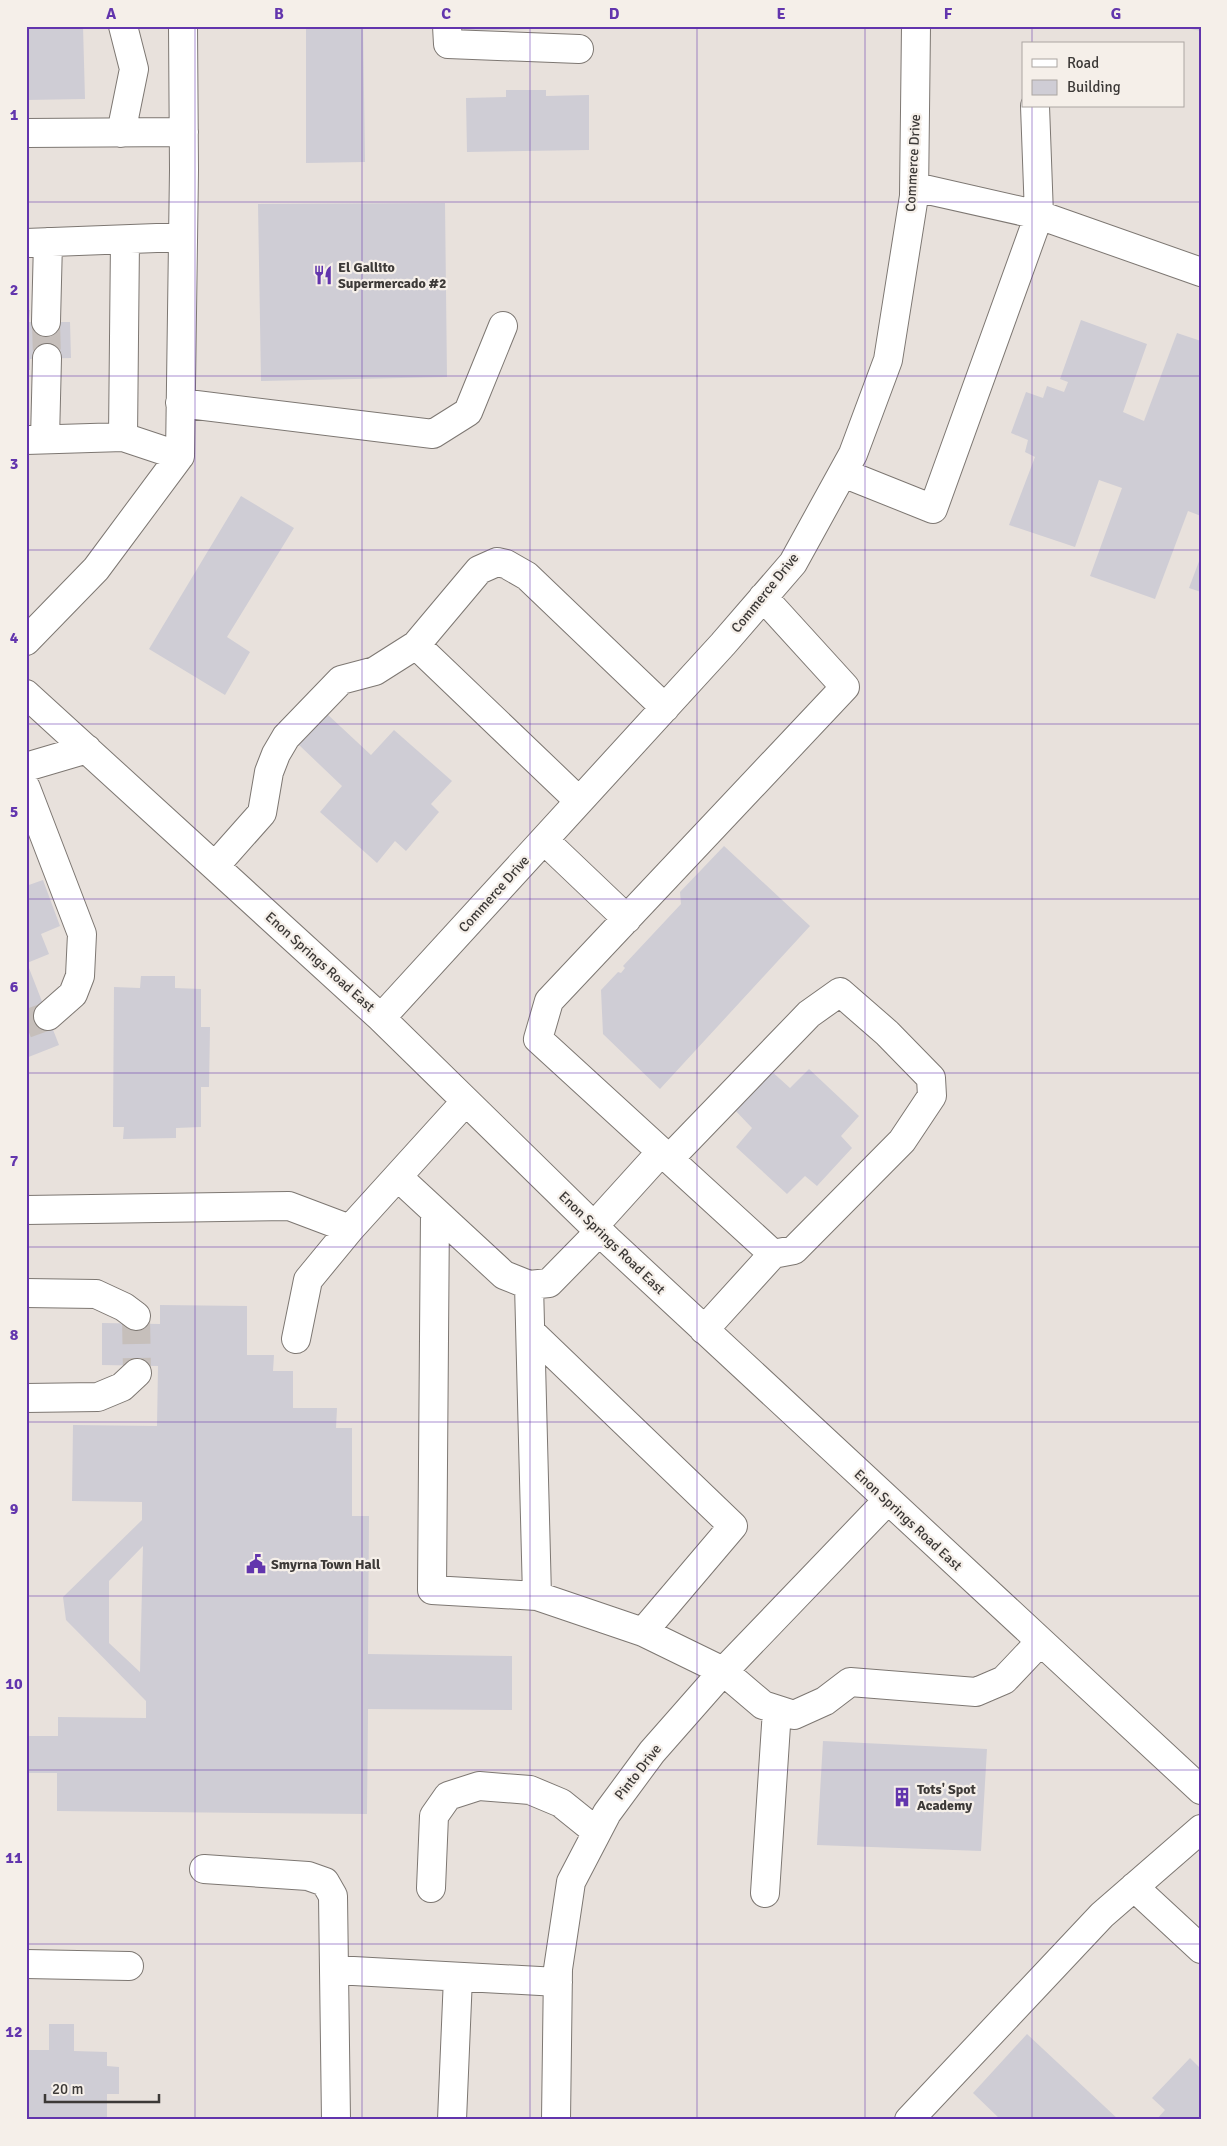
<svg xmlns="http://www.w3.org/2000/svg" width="1227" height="2146" font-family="Signika,sans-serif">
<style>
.building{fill:#cfcdd5;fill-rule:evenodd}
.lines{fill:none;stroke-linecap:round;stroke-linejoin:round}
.minor-tunnel{stroke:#c6bfbb;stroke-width:28;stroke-dasharray:28 14;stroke-linecap:butt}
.minor-casing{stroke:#7d7772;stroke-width:30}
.minor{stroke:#fff;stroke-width:28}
.grid{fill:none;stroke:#6235ad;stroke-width:1;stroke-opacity:0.55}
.labels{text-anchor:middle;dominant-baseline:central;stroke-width:4.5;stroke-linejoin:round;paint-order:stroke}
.street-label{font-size:14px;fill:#3c3937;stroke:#f5efe9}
.poi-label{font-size:14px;font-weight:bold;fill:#3c3937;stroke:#f5efe9;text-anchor:start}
.neatline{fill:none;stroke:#6235ad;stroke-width:2}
.grid-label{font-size:16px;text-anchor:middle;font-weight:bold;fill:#6235ad}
</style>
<rect width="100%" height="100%" fill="#e8e1dc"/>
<path class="building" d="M26,26h57l2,73 -59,1z
M306,26h57l2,136 -59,1z
M464,26h96v2l-96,3z
M1191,26h10v5l-10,-2z
M506,90h40v6l43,-1v55l-122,2 -1,-54 40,-1z
M445,203l2,174 -186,4 -3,-177z
M26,310h4l-1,12h41l1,36 -41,1v11h-4z
M1081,320l66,24 -24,68 21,9 33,-88 24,8v175l-13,-5 -33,88 -65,-23 32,-88 -23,-8 -24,67 -66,-22 26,-68 -10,-5 3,-12 -17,-7 15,-41 17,6 4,-12 17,6 4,-10 -8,-3z
M241,496l53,32 -67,109 23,15 -25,43 -76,-46z
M1201,556v36l-12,-4z
M326,713l45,42 23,-25 58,51 -21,23 8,8 -33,39 -11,-10 -18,22 -57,-51 22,-26 -44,-42z
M724,846l86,80 -150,163 -57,-55 -2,-44 17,-18 3,1 4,-5 -2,-2 58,-62 -1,-12z
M43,880l17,46 -19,8 8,20 -22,9 32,82 -33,13v-172z
M141,976h34v12l26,1v38h9l-1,60h-8v40l-25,1v10l-53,1 1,-12h-11l1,-140 26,1z
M769,1069l21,19 19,-19 50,47 -18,20 11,12 -35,38 -12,-10 -18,18 -51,-47 16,-19 -20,-21z
M160,1305l87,1v49h27l-1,16h20v37h44l-1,20h16v88h17l-1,138 144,2v54l-144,-1 -1,105 -310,-3v-38h-31v-37h32v-19l88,1v-17l-80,-81 -3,-23 79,-77v-18l-70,-1 1,-76 84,1 1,-60 -56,-1v-42l58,1zM143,1546l-3,126 -31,-29v-62z
M823,1741l164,8 -6,102 -164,-6z
M49,2024h25v27l33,1v14l12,1v27h-12v26h-81v-70h23z
M1027,2034l92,86h-118l-28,-27z
M1190,2058l11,11v51h-45l9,-10 -13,-12z"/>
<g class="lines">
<path class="minor-tunnel" d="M46,322l1,36
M26,1024l22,-8
M136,1316l1,57"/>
<defs>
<path id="minor" d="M447,26l1,18 131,5
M1035,106l4,109 162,57
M26,133l158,-1
M121,133l13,-64 -11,-43
M26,243l157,-6
M46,322l2,-80
M180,403l253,31 35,-22 35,-86
M123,437l2,-197
M45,439l2,-81
M26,440l97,-3 57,19
M843,473l90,36 106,-294 -124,-28
M26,641l70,-72 84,-113 4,-286 -1,-144
M416,645l163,156
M26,694l355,324 227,222 593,550
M26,767l61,-18
M26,788l56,146 -2,42 -7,18 -25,22
M544,840l83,79
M215,866l47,-53 7,-41 7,-18 10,-17 55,-57 34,-9 41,-26 63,-75 18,-8 9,2 21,12 138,132
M381,1018l342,-374 70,-81 60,-109 35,-94 26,-164 2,-170
M669,1159l140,-145 31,-22 47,41 44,45 1,18 -30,45 -108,109 -21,4
M398,1177l106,98 25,10 20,-2 50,-51
M26,1210l263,-4 61,23 116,-128
M435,1212l-3,378 105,6 106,36 80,39 40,34 31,10 31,-14 25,-19 126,10 28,-12 36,-38
M594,1226l67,-74
M529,1285l8,311
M26,1293l70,1 28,13 12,9
M704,1330l69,-76 -235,-215 11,-38 296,-314 -82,-90
M531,1332l202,194 -90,106
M296,1339l12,-59 42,-51
M26,1398l72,-1 24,-10 15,-14
M204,1869l104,7 17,6 8,14 3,224
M1134,1887l67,62
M431,1888l3,-72 14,-20 31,-10 51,4 31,13 36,29
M765,1893l12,-183
M26,1964l103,2
M335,1970l223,12
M452,2120l6,-143
M556,2120l2,-151 13,-87 36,-69 45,-61 66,-75 169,-176
M909,2120l193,-205 99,-86"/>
</defs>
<use href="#minor" class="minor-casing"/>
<use href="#minor" class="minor"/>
</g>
<path class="grid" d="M195,26v2094M362,26v2094M530,26v2094M697,26v2094M865,26v2094M1032,26v18M1032,106v2014M26,202h1175M26,376h1175M26,550h1175M26,724h1175M26,899h1175M26,1073h1175M26,1247h1175M26,1422h1175M26,1596h1175M26,1770h1175M26,1944h1175"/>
<defs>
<symbol id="restaurant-bare" viewBox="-9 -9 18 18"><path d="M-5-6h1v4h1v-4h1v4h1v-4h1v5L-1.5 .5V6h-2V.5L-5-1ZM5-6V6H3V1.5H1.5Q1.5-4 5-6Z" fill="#6235ad" stroke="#f5efe9" stroke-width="2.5" paint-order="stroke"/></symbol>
<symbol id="civic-bare" viewBox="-9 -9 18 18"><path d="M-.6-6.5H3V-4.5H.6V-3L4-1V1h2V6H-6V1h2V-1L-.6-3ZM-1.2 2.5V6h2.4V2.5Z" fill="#6235ad" stroke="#f5efe9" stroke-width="2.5" paint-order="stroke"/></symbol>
<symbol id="building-bare" viewBox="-9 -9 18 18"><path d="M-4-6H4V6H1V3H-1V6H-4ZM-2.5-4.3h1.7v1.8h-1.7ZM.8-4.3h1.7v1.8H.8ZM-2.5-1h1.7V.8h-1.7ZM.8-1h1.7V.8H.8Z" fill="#6235ad" stroke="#f5efe9" stroke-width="2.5" paint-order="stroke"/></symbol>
</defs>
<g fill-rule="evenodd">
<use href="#restaurant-bare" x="309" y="261" width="28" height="28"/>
<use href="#civic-bare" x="242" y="1550" width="28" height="28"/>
<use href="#building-bare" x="888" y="1783" width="28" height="28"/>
</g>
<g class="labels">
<g class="street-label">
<text transform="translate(913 163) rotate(-87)">Commerce Drive</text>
<text transform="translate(765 593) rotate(-51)">Commerce Drive</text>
<text transform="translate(494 894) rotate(-48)">Commerce Drive</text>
<text transform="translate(320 962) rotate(42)">Enon Springs Road East</text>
<text transform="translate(612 1243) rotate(44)">Enon Springs Road East</text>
<text transform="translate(908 1520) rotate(43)">Enon Springs Road East</text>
<text transform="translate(638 1772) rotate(-52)">Pinto Drive</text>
</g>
<g class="poi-label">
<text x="338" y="267">El Gallito<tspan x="338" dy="16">Supermercado #2</tspan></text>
<text x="271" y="1564">Smyrna Town Hall</text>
<text x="917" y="1789">Tots' Spot<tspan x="917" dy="16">Academy</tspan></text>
</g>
</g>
<rect width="1227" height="2146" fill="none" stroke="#f5efe9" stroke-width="55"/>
<rect x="1022" y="42" width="162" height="65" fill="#f5efe9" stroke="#aba6a2"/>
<rect x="1032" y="59" width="25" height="8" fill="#ffffff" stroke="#aba6a2"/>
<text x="1067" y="68" font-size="15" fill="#3c3937">Road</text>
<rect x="1032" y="80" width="25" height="15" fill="#cfcdd5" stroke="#aba6a2"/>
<text x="1067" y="92" font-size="15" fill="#3c3937">Building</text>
<path d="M45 2094v8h114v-8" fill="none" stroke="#3c3937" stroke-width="2.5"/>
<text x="52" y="2094" font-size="15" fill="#3c3937" stroke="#f5efe9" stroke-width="4" paint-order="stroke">20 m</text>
<rect x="28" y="28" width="1172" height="2090" class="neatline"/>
<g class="grid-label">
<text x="111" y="19">A</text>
<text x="279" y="19">B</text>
<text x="446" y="19">C</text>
<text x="614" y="19">D</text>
<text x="781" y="19">E</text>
<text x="948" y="19">F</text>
<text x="1116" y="19">G</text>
<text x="14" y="120">1</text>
<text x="14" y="295">2</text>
<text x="14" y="469">3</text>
<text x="14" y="643">4</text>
<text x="14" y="817">5</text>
<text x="14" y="992">6</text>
<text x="14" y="1166">7</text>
<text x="14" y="1340">8</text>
<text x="14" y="1514">9</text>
<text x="14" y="1689">10</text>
<text x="14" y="1863">11</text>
<text x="14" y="2037">12</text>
</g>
</svg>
